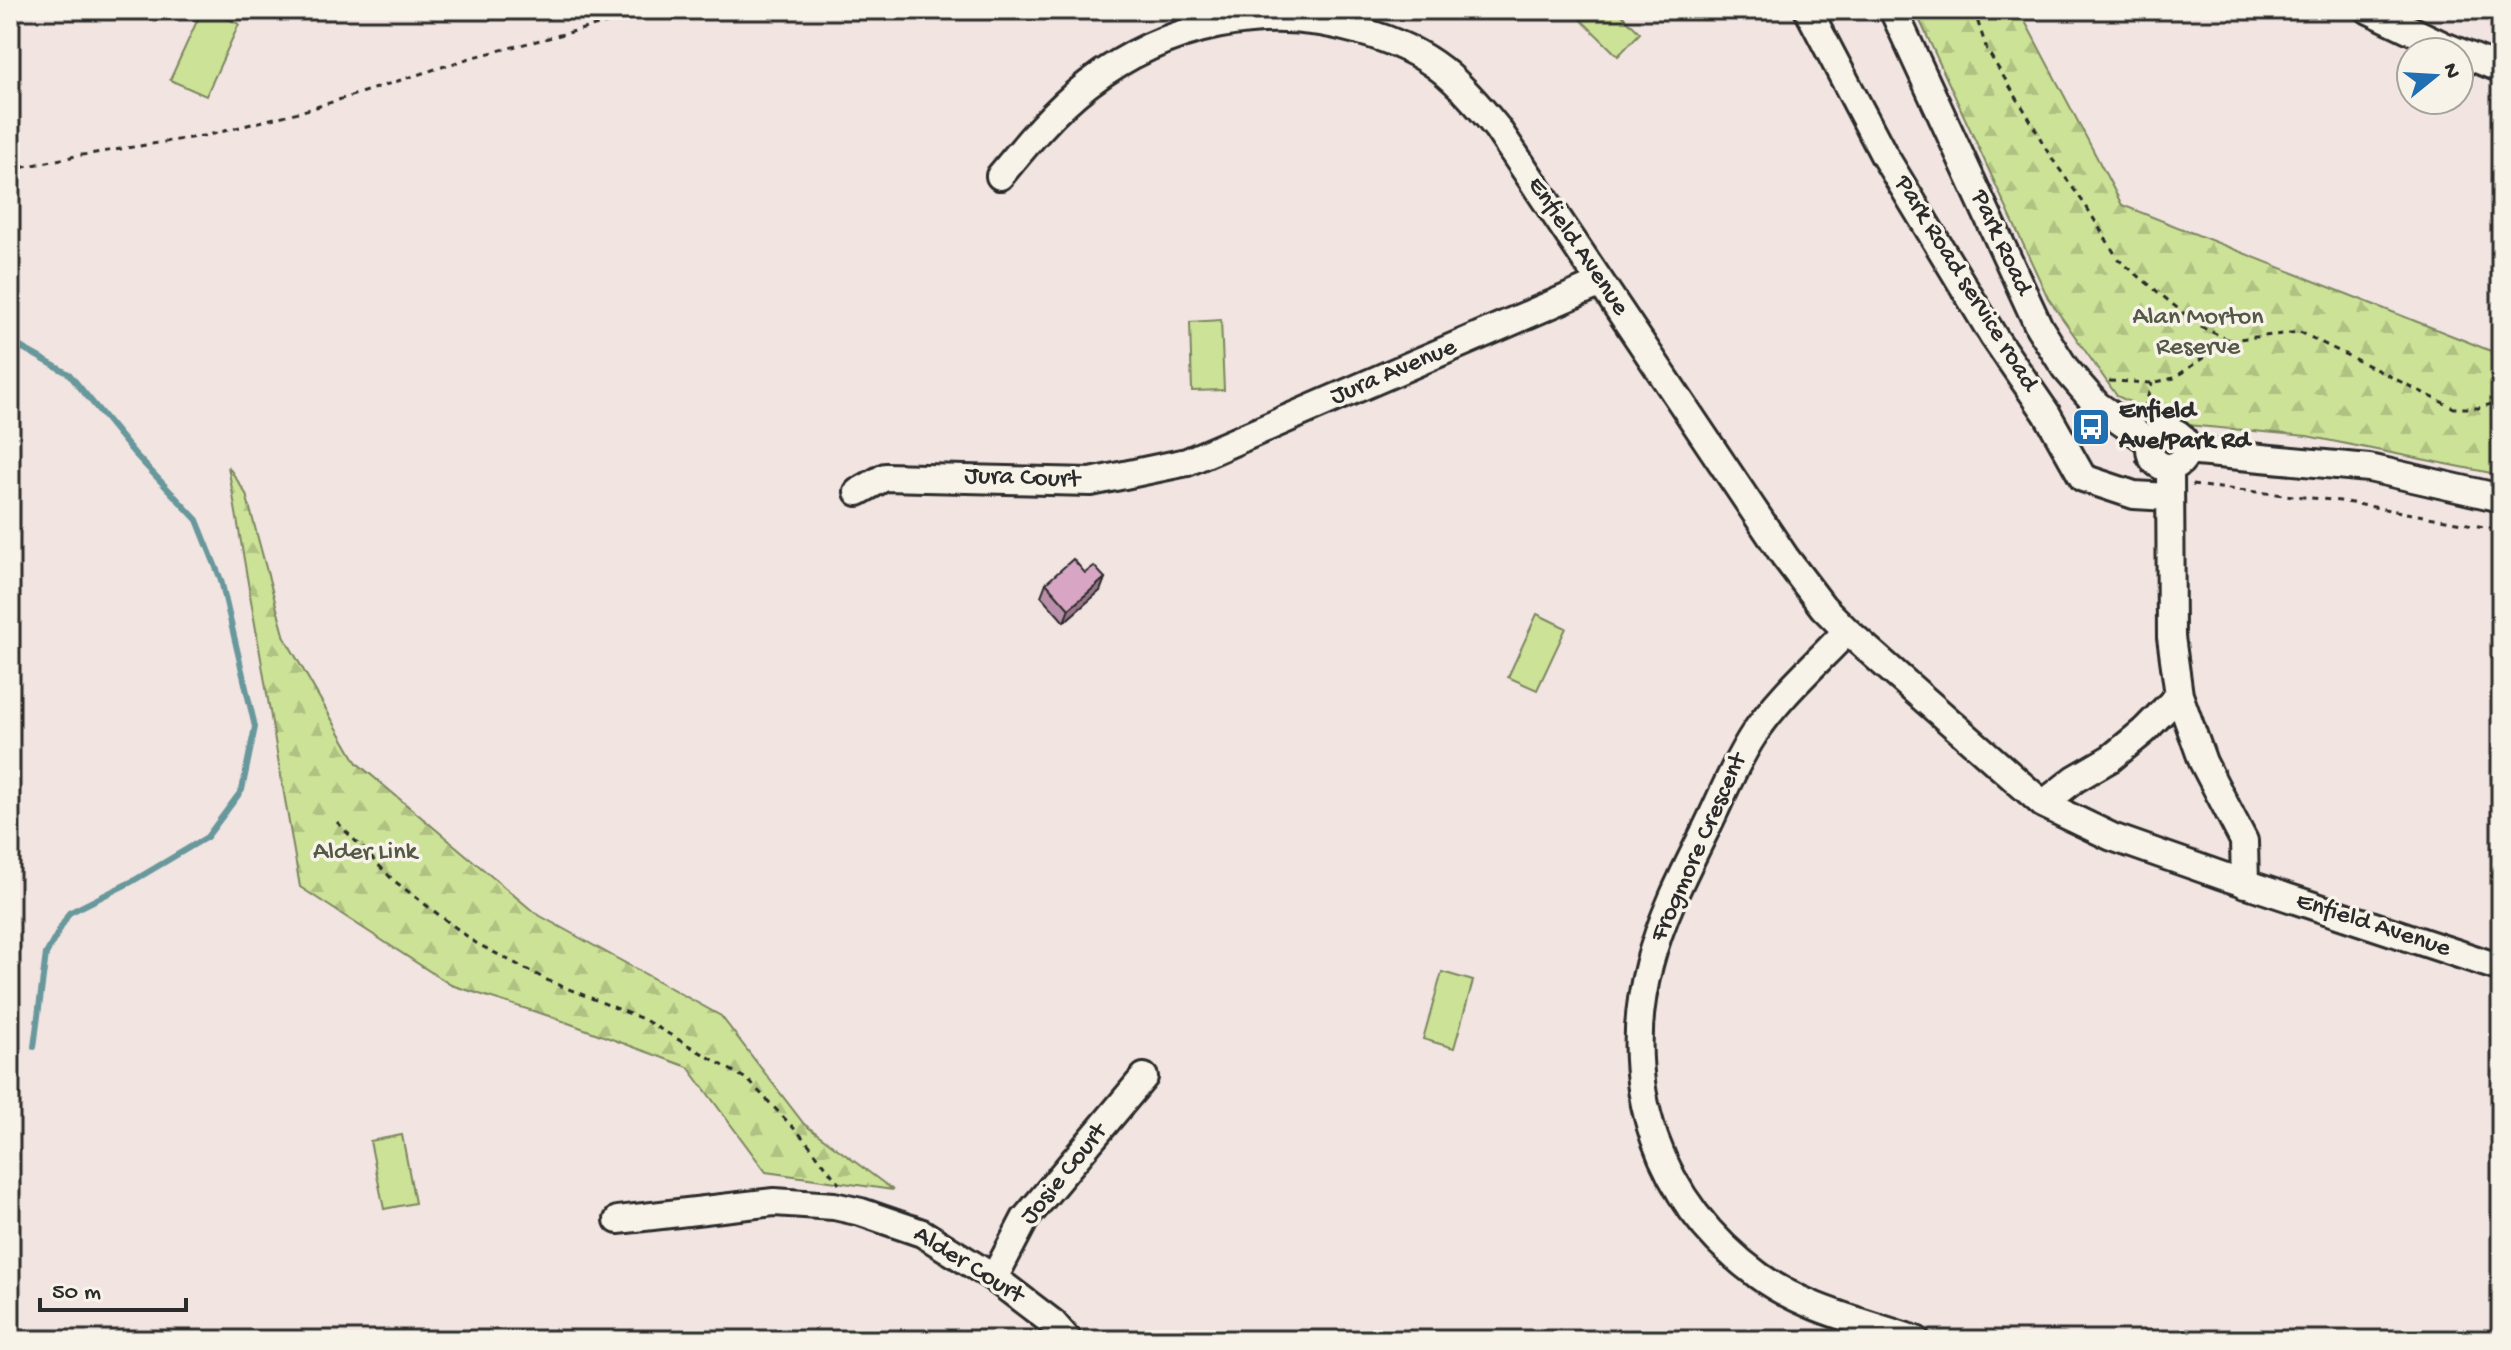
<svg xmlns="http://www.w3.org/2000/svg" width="2511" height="1350" font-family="'Gochi Hand',sans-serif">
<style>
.forest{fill:url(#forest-firs);stroke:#7c8661;stroke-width:2}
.pitch{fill:#cce297;stroke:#7c8661;stroke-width:2}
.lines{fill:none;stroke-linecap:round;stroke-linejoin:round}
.stream{stroke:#67989c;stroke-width:6}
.minor-casing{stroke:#2b2b2b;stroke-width:32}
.path{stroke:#2b2b2b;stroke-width:3;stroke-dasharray:6 6;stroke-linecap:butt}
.minor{stroke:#f7f3e8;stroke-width:26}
.wall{fill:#ba8fa9;stroke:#2b2b2b;stroke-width:2}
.shaded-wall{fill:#977489;stroke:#2b2b2b;stroke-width:2}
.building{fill:#d8a6c4;stroke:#2b2b2b;stroke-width:2}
.labels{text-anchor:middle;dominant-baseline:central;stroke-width:7;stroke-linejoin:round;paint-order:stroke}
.street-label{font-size:26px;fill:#2b2b2b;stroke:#f7f3e8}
.park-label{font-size:26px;fill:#535946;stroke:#f7f3e8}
.poi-label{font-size:26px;font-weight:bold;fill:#2b2b2b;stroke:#f7f3e8;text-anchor:start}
</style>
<defs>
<pattern id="forest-firs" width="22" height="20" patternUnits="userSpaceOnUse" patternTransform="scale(2)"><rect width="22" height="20" fill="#cce297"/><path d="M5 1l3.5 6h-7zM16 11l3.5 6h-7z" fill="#afc282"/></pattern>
</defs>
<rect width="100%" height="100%" fill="#f1e4e1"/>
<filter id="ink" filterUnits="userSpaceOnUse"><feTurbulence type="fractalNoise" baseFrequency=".0125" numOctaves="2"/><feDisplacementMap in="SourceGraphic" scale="16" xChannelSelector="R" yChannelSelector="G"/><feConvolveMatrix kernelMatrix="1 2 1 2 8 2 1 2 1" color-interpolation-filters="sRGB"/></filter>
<g filter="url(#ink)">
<path class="forest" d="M1915,10h104l103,195 379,150v120l-194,-39 -131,-12 -59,-28 -69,-98z
M228,466l18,28 39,144 72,125 178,150 186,103 83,108 89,66 -127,-18 -78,-105 -139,-51 -98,-31 -151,-98z"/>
<path class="pitch" d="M202,10h6l31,14 -33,72 -36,-16z
M1571,10h46l23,23 -22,23z
M1221,320l3,70 -32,1 -2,-69z
M1537,614l29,14 -29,62 -29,-13z
M1442,972l31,9 -19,67 -31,-9z
M402,1135l13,68 -31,6 -14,-68z"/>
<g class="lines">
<path class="stream" d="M10,341l59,33 65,79 63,67 24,60 34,147 -13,63 -35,47 -74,44 -64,32 -23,41 -12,93"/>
<defs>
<path id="minor" d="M1808,10l76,145 110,182 53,77 36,64 51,17 35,2
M1893,10l146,317 26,41 32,37 54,38
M2369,10l73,35 59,24
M1000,176c27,-33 54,-66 88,-92 78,-60 178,-81 272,-53 29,8 58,20 82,39 21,17 38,37 55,58l288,429 38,50 24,24 196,173 69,33 111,39 278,92
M2150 449a18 18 0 1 1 36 0a18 18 0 1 1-36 0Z
M2186,451l183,17 132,30
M2170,467l1,170 8,58 24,67 41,79 1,43
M858,492l27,-15 206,5 96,-20 414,-179
M1847,631c-31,33 -68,65 -93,103 -20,30 -33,65 -49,97 -22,44 -44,87 -56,134 -31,121 9,237 110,311 45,33 105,46 157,64
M2043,804l32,-25 36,-21 33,-27 35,-36
M618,1220l156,-18 60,4 27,6 61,21 72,45 59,45 15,17
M994,1278l31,-59 119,-142"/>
</defs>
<use href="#minor" class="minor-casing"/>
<path class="path" d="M1974,10l13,40 41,66 22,40 36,50 32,53 81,67 30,14
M10,170l66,-14 133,-21 101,-26 160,-51 187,-48
M2109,381l43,2 22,-5 55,-38 71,-8 154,76h24l23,-7
M2144,409l8,-26
M2136,460l8,13
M2192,485l148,16 161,29
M337,822l56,58 83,63 73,38 94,38 105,61 59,62 32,42"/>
<use href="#minor" class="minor"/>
</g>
<path class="wall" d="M1085,573l20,5 -5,13 -36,31 -23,-26 5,-13z"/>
<path class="shaded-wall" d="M1105,578l-5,13 -36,31 5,-13z"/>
<path class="building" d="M1073,559l12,14 9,-7 11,12 -36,31 -23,-26z"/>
</g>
<defs>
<symbol id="bus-square" viewBox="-11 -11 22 22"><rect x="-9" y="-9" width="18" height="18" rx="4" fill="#1f6fb2" stroke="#f7f3e8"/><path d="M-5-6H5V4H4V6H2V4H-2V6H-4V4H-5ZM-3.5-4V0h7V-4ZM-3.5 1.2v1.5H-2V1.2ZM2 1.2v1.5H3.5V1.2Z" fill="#fff"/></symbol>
</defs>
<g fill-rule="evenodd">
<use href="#bus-square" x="2069" y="405" width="44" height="44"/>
</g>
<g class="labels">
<g class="street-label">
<text transform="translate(2000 243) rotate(65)">Park Road</text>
<text transform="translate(1577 247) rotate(56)">Enfield Avenue</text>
<text transform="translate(1965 284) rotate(58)">Park Road service road</text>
<text transform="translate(1394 373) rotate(-23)">Jura Avenue</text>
<text transform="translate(1022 479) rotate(2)">Jura Court</text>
<text transform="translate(1700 848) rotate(-66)">Frogmore Crescent</text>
<text transform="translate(2373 926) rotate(18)">Enfield Avenue</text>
<text transform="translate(1065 1175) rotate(-51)">Josie Court</text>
<text transform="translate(968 1266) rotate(32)">Alder Court</text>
</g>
<g class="park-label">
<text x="2198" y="318">Alan Morton<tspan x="2198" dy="30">Reserve</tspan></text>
<text x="365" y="853">Alder Link</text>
</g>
<g class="poi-label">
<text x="2119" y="412">Enfield<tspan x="2119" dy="30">Ave/Park Rd</tspan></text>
</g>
</g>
<rect width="2511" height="1350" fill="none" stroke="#f7f3e8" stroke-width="40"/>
<rect x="20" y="20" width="2471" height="1310" fill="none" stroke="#2b2b2b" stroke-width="3" filter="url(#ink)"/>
<g transform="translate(2435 76) rotate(72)"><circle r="38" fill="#f7f3e8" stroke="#a5a39c" stroke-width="2"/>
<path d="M0-6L14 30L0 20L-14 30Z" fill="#1f6fb2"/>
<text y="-12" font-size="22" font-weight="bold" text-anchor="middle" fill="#2b2b2b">N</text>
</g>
<path d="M40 1298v12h146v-12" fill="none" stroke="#2b2b2b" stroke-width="4"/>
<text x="52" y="1298" font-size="24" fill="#2b2b2b" stroke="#f7f3e8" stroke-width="6" paint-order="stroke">50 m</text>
</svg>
